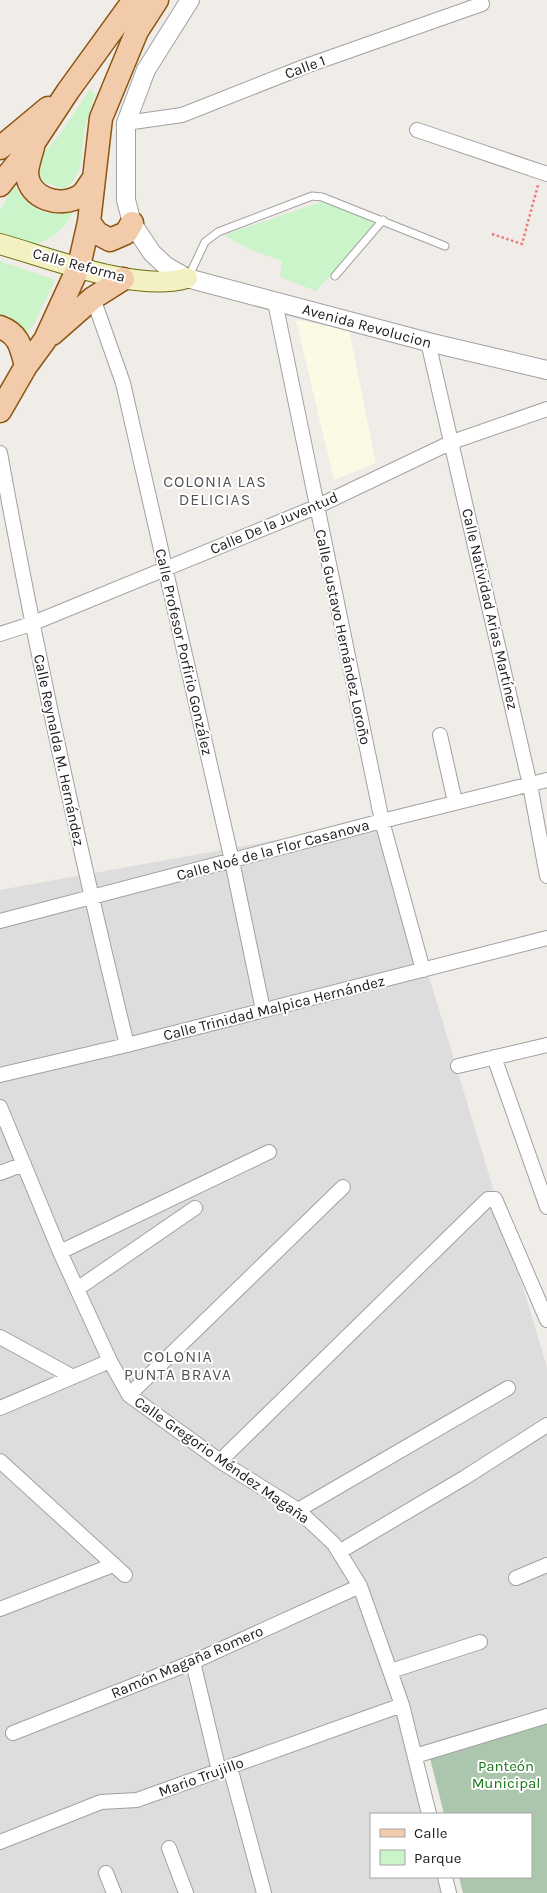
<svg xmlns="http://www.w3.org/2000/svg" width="547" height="1893" font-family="Karla,sans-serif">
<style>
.residential{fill:#dedddd}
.education{fill:#fcfae5}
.cemetery{fill:#abc6ad}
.park{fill:#cbf4ca}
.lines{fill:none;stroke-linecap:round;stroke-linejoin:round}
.service-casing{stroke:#a1a1a1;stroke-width:9}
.minor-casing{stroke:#a1a1a1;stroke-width:16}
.tertiary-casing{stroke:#a1a1a1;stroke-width:20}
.secondary-casing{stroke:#6d6d11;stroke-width:22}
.primary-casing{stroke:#8c5610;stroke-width:25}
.path{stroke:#eb7d7d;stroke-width:2.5;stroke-dasharray:2.5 2.5;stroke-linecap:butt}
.service{stroke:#fff;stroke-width:7}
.minor{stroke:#fff;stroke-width:14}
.tertiary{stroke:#fff;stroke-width:18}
.secondary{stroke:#f3f1c2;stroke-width:20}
.primary{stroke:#f2ccaa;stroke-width:22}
.labels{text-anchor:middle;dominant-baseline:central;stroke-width:4;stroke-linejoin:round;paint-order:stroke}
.street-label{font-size:15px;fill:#202020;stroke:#fff}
.park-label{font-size:15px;fill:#1a7518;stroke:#fff}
.neighbourhood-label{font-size:16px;letter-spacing:1px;fill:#535353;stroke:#fff}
</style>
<rect width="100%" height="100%" fill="#f0ece8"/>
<path class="residential" d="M382,821l165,546v356l-132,33 16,58h-60v63h78l4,16h-453v-1003z"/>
<path class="education" d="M296,320l53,10 27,133 -42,17z"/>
<path class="cemetery" d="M547,1721v172h-84l-4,-16h72v-63h-87l-15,-60z"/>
<path class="park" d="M90,89l5,5c-3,13 -9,25 -11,38 -4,24 2,40 -19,57l-23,-7 -4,-15 7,-16 16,-18z
M14,185c16,26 30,31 60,27 -19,30 -42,43 -74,21v-23z
M324,201l53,23 -61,67 -36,-14 2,-16 -31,-11 -27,-15z
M0,261l55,19 -21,44 -10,11 -24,-17z"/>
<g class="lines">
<defs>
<path id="service" d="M335,276l48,-56
M188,278l17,-36 13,-10 94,-36 10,1 123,49"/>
<path id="minor" d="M126,123l56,-8 124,-49 176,-62
M417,130l130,44
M93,298l30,85 109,478 31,149
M275,302l107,519 41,149
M428,342l102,443 17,91
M0,453c36,199 79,396 127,592
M0,634l31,-10 285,-117 136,-65 95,-33
M440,735l15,67
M0,921l382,-100 165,-41
M494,1057l53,150
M458,1066l89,-21
M0,1075l127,-30 420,-107
M0,1107l60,145 50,109 19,34 91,66 78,49 36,34 26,42 42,119 27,109
M0,1173l24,-9
M60,1252l209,-100
M77,1289l118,-81
M0,1337l73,40
M129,1395l214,-208
M0,1408l110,-47
M0,1461l125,114
M220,1461l268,-262h7l52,121
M298,1510l210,-122
M339,1552l125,-74 83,-53
M516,1578l31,-13
M0,1609l113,-44
M193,1662l26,109
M391,1671l89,-29
M13,1733l180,-71 167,-76
M415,1756l132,-40
M230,1767l34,126
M0,1842l101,-40 36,-2 265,-95
M169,1848l17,45
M106,1873l8,20
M445,1877l4,16"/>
<path id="tertiary" d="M190,0l-44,70 -20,53v77l6,23 20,30 14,13 21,12 241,64 119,28"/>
<path id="secondary" d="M0,244c50,14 138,49 187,34"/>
<path id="primary" d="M33,147c-2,8 -6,18 -6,27 2,25 33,34 53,22 5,-3 10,-13 14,-18
M0,148l48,-40
M0,185l35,-44 33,-50 66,-91
M89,222l8,11 13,7 16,-7 6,-10
M0,327c19,7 21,20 26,39
M52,334l41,-36 30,-19
M0,411l26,-45 19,-26 34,-74 10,-44 12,-104 36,-87 20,-31"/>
</defs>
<use href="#service" class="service-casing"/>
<use href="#minor" class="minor-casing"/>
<use href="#tertiary" class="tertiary-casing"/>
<use href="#secondary" class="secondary-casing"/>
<use href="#primary" class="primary-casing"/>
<path class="path" d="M492,234l30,10 16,-59"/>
<use href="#service" class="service"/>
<use href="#minor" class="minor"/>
<use href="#tertiary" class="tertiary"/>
<use href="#secondary" class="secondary"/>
<use href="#primary" class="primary"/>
</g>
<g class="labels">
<g class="street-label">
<text transform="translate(305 67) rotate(-20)">Calle 1</text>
<text transform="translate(79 265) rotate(15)">Calle Reforma</text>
<text transform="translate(367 326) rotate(15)">Avenida Revolucion</text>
<text transform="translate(274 523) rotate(-23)">Calle De la Juventud</text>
<text transform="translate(490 609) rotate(77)">Calle Natividad Arias Martínez</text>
<text transform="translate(343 637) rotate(78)">Calle Gustavo Hernández Loroño</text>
<text transform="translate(184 652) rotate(77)">Calle Profesor Porfirio González</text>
<text transform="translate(59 750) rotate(78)">Calle Reynalda M. Hernández</text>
<text transform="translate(273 850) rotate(-15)">Calle Noé de la Flor Casanova</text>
<text transform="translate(274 1008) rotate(-14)">Calle Trinidad Malpica Hernández</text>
<text transform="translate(222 1460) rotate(35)">Calle Gregorio Méndez Magaña</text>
<text transform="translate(187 1662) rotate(-23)">Ramón Magaña Romero</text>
<text transform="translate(201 1777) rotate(-20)">Mario Trujillo</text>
</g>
<g class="park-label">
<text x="506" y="1766">Panteón<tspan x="506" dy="17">Municipal</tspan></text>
</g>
<g class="neighbourhood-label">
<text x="215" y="481">COLONIA LAS<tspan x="215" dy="18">DELICIAS</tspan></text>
<text x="178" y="1356">COLONIA<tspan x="178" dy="18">PUNTA BRAVA</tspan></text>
</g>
</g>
<rect x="370" y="1813" width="162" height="65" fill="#ffffff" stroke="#a6a6a6"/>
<rect x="380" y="1829" width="25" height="8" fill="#f2ccaa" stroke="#a6a6a6"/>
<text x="414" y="1838" font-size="15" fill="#202020">Calle</text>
<rect x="380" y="1850" width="25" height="15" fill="#cbf4ca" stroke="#a6a6a6"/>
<text x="414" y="1863" font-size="15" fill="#202020">Parque</text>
</svg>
